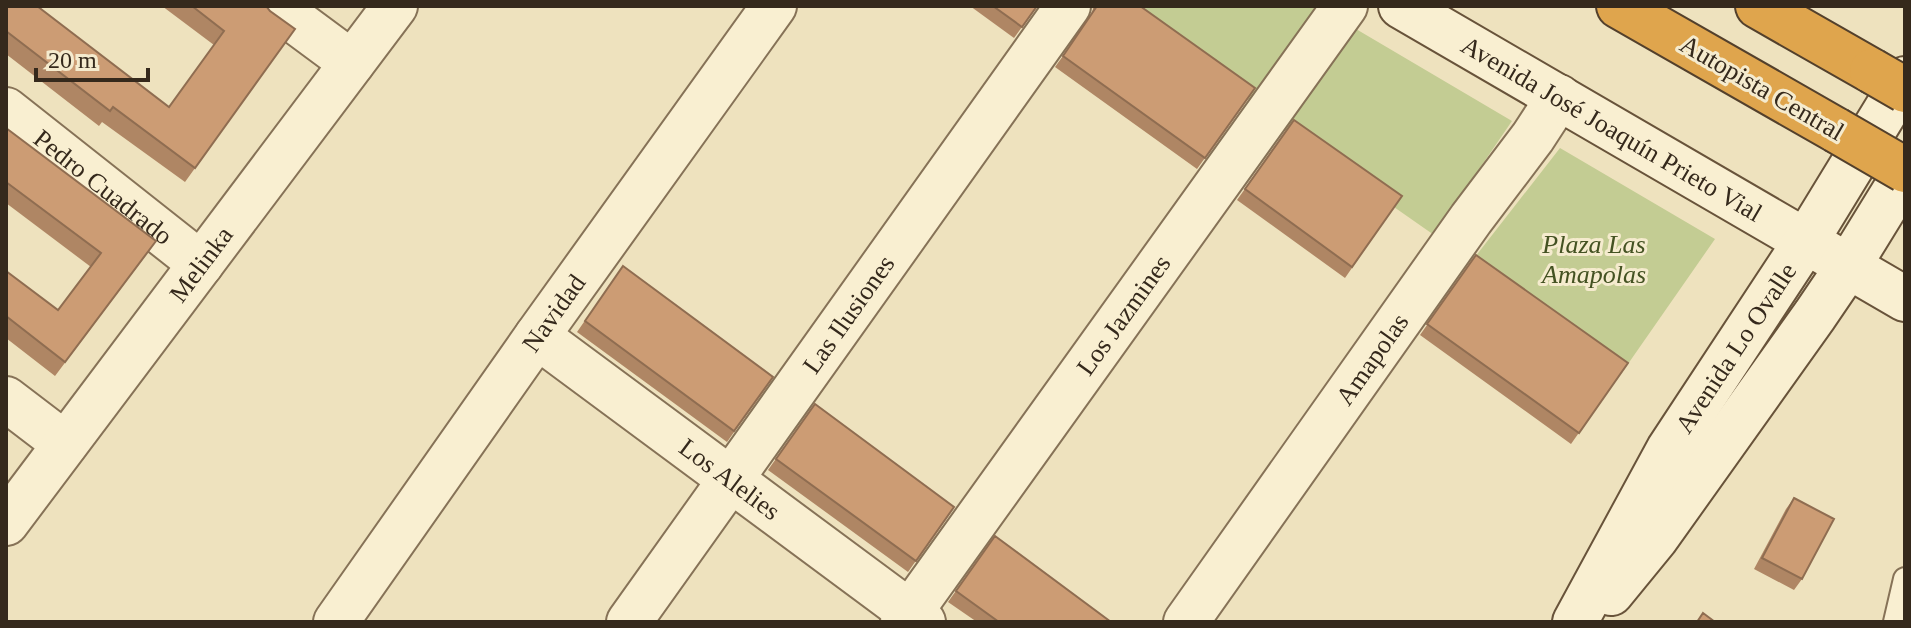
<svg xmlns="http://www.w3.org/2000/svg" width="1911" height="628" font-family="'Times New Roman',serif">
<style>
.green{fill:#c3cc93}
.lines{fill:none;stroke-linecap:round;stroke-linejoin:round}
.service-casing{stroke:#867257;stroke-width:26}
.minor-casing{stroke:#867257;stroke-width:48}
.secondary-casing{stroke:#68533a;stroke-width:48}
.motorway-casing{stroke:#53402c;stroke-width:48}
.service{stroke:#f9efd1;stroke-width:22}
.minor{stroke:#f9efd1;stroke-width:44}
.secondary{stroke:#f9efd1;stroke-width:44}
.motorway{stroke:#dfa54d;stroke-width:44}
.motorway-bridge-casing{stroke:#53402c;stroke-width:48;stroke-linecap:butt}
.motorway-bridge{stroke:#dfa54d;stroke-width:44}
.wall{fill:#af8664}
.building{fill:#cc9c74;stroke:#8f6d51;stroke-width:2}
.labels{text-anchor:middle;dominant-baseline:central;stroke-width:6;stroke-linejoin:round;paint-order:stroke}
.street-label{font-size:26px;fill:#35291c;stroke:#f5ebce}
.park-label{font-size:26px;font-style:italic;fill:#445222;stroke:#f5ebce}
</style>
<rect width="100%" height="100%" fill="#eee2be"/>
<path class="green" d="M1116,6h200l2,1 -67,94z
M1356,29l156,92 -78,114 -153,-107z
M1560,148l155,91 -94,135 -153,-108z"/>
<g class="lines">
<defs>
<path id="service" d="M1895,622l10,-43"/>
<g id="minor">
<path d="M275,6l77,57"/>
<path id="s1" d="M6,110l195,154"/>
<path id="s2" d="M537,336l386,286"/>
<path d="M6,399l59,45"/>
<path id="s3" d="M6,523l389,-517"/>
<path id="s4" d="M336,622l201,-286 237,-330"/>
<path id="s5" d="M629,622l439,-616"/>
<path id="s6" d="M903,622l442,-616"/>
<path id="s7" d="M1186,622l285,-403 62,-82 26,-40"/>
</g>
<g id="secondary">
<path id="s8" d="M1401,6l504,293"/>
<path d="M1611,593l45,-55 159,-223 34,-50 56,-91"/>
<path id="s9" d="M1575,622l94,-173 137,-208 99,-162"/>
</g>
<path id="motorway" d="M1619,6l217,124
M1758,6l114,65"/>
</defs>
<use href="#service" class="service-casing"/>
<use href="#minor" class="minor-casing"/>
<use href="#secondary" class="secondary-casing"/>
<use href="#motorway" class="motorway-casing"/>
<use href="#service" class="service"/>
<use href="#minor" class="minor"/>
<use href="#secondary" class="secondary"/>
<use href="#motorway" class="motorway"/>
<defs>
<path id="motorway-bridge" d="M1872,71l33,19
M1836,130l69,40"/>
</defs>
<use href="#motorway-bridge" class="motorway-bridge-casing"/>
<use href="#motorway-bridge" class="motorway-bridge"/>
</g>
<path class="wall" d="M6,6l163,101 45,-62 -52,-39h104l4,5 25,18 -110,153 -83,-60 -3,4 -93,-72z
M970,6h67l-23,32z
M1092,6h48l115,82 -58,81 -142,-102 34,-47 4,-11z
M1294,120l108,76 -57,82 -108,-78z
M6,128l140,127 -91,121 -49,-38v-67l52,39 33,-43 -85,-64z
M1476,255l152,108 -57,81 -151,-109z
M623,266l150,111 -46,65 -150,-110z
M815,404l139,103 -46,65 -140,-102z
M1794,498l8,81 -8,11 -40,-21 32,-60z
M995,536l116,86h-134l-29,-20z"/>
<path class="building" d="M6,6h31l132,101 55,-76 -32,-25h74l4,5 25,18 -100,139 -82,-61 -3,4 -104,-80z
M993,6h44l-15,21z
M1097,6h43l115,82 -50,70 -142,-102z
M1294,120l108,76 -50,71 -107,-78z
M6,128l150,113 -91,121 -59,-46v-45l52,39 43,-57 -95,-71z
M1476,255l152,108 -49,70 -152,-109z
M623,266l150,111 -39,54 -149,-110z
M815,404l139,103 -38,54 -140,-102z
M1794,498l40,21 -32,60 -40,-21z
M995,536l116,86h-112l-43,-31z
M1703,613l12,9h-18z"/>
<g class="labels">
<g class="street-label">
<text transform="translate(1762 88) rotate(30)">Autopista Central</text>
<text stroke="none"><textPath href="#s8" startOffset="244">Avenida José Joaquín Prieto Vial</textPath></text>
<text stroke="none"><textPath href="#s1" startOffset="124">Pedro Cuadrado</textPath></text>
<text stroke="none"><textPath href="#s3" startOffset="324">Melinka</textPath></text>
<text stroke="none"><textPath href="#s4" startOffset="378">Navidad</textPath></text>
<text stroke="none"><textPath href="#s5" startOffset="378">Las Ilusiones</textPath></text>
<text stroke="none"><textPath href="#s6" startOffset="378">Los Jazmines</textPath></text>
<text stroke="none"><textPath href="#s9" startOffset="318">Avenida Lo Ovalle</textPath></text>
<text stroke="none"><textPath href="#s7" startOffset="322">Amapolas</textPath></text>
<text stroke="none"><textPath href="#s2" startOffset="240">Los Alelies</textPath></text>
</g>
<g class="park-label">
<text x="1594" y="244">Plaza Las<tspan x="1594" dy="30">Amapolas</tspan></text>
</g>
</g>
<rect width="1911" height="628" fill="none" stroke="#35291c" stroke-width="16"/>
<path d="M36 68v12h112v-12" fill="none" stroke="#35291c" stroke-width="4"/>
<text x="48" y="68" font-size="24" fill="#35291c" stroke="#f5ebce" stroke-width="6" paint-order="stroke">20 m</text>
</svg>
